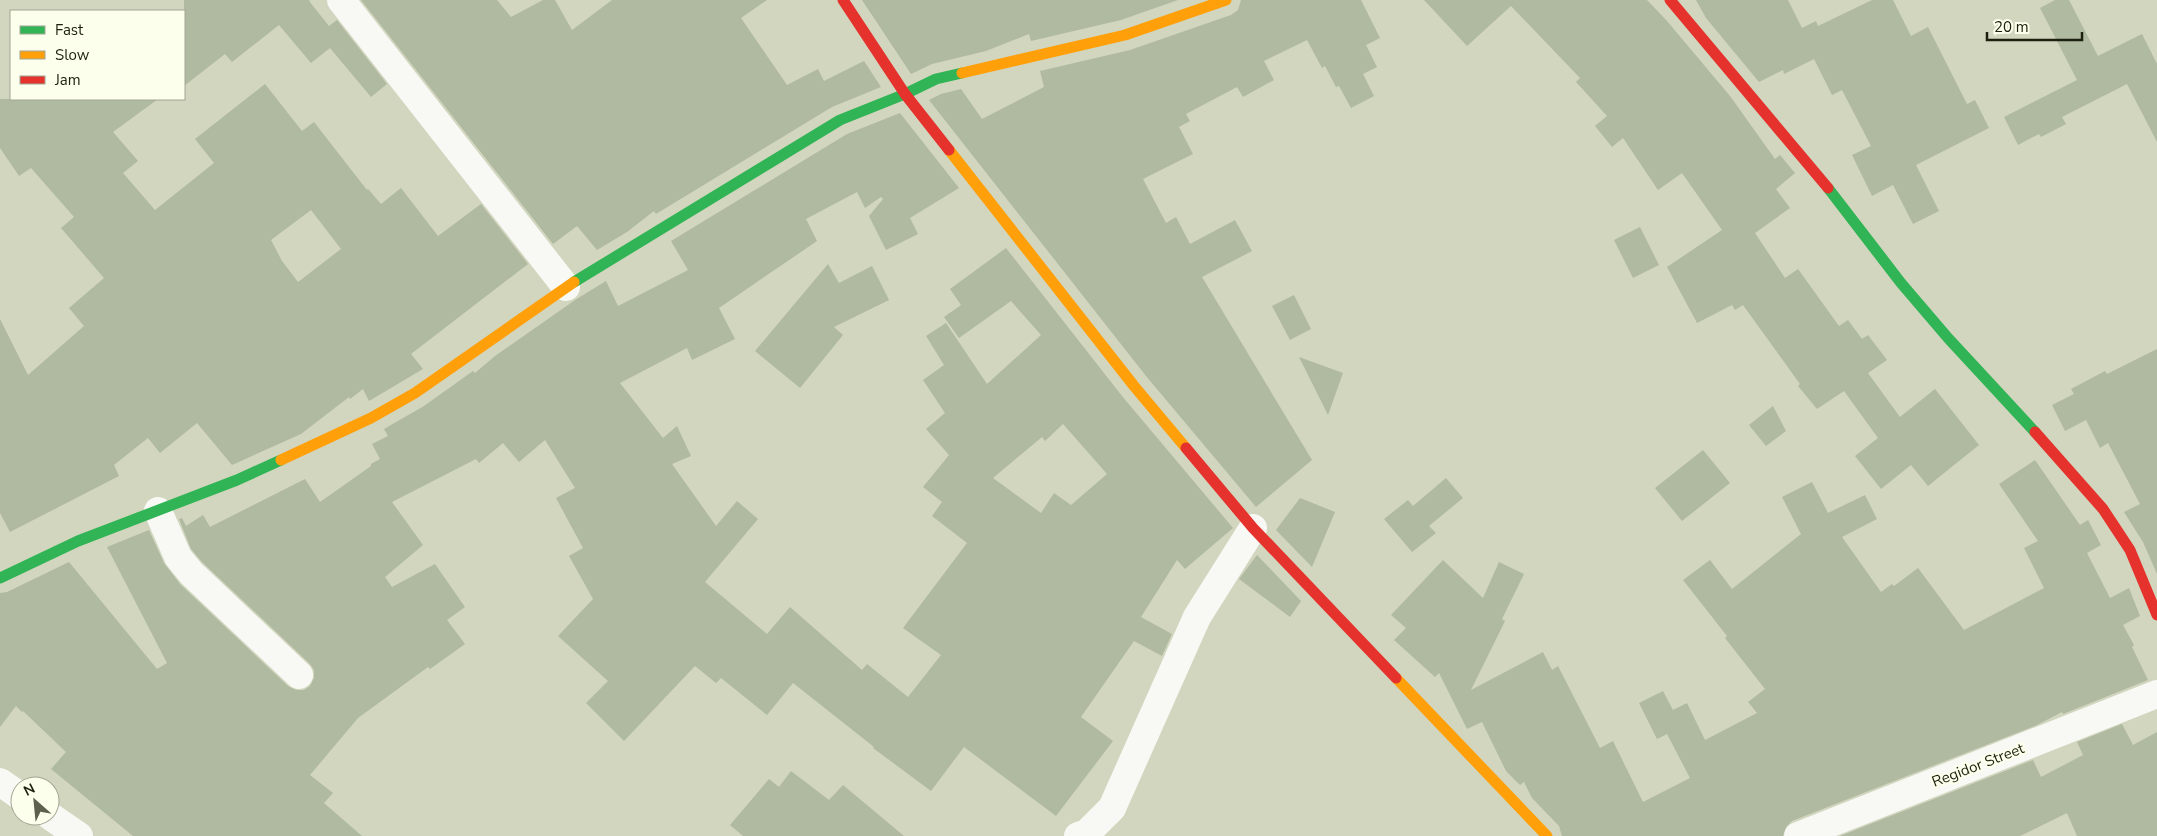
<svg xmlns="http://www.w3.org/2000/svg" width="2157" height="836" font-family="'Nunito Sans',sans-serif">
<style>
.building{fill:#afbaa1;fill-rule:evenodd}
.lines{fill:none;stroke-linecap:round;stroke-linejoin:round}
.street{stroke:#f8f9f5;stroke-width:28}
.fast{stroke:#30b455;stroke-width:11}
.slow{stroke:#ff9f0a;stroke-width:11}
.jam{stroke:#e5322d;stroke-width:11}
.labels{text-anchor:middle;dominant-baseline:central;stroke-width:4.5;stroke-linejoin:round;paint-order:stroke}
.street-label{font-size:15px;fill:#1d200e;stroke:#fbffec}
</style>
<rect width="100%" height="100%" fill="#d2d6be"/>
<path class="building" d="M184,0h126l-1,1 20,25 8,-6 50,64 -16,13 -41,-49 -19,15 -32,-38 -47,37 -7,-8 -41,32z
M361,0h136l14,17 32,-17h12l17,30 40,-30h155l-26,18 46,67 31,-16 6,12 40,-20 17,26 -49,20 -176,107 -2,-3 -27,21 -30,18 -20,-24 -24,18z
M862,0h316l-57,20 -90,21 -2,-7 -43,17 -54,13 -21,10z
M1241,0h120l19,38 -14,7 11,22 -14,7 11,22 -23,12 -12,-22 -3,1 -11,-21 -3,2 -15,-28 -43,21 10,19 -31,17 -6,-10 -51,27 4,7 -11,6 14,27 -50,25 23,44 10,-6 14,27 45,-24 17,31 -50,26 110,183 -56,47 -110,-131 -217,-276 12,-6 20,-5 21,30 62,-32 -4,-16 90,-21 101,-35 7,-5z
M1424,0h223l20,21 63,75 45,63 5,-4 15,18 -19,16 14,19 -35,25 30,45 13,-9 41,57 9,-6 14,19 6,-4 19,25 -19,13 32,44 35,-28 44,56 -51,41 -17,-21 -30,24 -26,-33 23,-18 -34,-47 -27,18 -19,-23 2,-2 -57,-79 -8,5 -3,-5 -35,18 -30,-56 55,-37 -40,-57 -24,17 -35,-52 -11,9 -17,-21 12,-10 -31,-34 4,-4 -69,-72 -44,40z
M1696,0h92l14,28 14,-7 2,5 54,-26h21l18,36 17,-9 39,77 8,-4 14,28 -73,37 23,46 -26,13 -20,-39 -21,11 -20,-41 19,-9 -29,-56 -10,5 -18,-36 -30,15 -1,-4 -24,12 -53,-64z
M2055,0h14l29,56 44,-22 15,30v78l-30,-58 -65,33 4,7 -25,13 -2,-3 -21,11 -14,-28 73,-37 -37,-72z
M265,84l37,47 12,-9 53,68 1,-1 13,15 20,-16 37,48 43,-32 47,60 -117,90 12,15 -54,32 -6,-12 -13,10 -1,-2 -48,37 -69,31 -35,-42 -37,30 -12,-15 -34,27 5,11 -109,56 -10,-19v-194l28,56 56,-49 -15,-18 35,-30 -43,-50 13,-11 -43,-49 -12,8 -19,-28v-49h158l-45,33 25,29 -15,12 32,37 59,-47 -19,-24zM311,210l30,39 -43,33 -16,-21 -11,-21z
M900,113l59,75 -49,30 8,16 -32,16 -17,-34 14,-17 -2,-2 -16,11 -8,-16 -51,27 11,22 -98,67 16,31 -43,21 -5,-12 -67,35 43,55 14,-12 14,30 -19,8 44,62 21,-25 21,18 -53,63 62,52 23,-27 72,63 5,-6 41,33 33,-42 -38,-27 64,-85 -35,-27 10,-14 -19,-15 26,-32 -23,-26 19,-16 -22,-33 21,-15 -18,-29 20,-13 41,61 54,-49 -30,-34 -52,37 -15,-21 17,-12 -11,-16 56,-41 116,148 111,132 -48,41 -8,-9 -36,57 31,17 -10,22 -28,-15 -53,76 32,24 -57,75 -92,-69 -33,44 -58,-43 1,-1 -81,-64 -26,32 -46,-37 -5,5 -21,-17 -71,75 -38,-38 22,-22 -50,-45 35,-37 -24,-43 14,-8 -27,-50 19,-10 -30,-48 -26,22 -16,-19 -24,20 -3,-4 -84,43 31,43 -38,32 7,10 43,-23 30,43 -18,13 18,24 -35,25 -2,-2 -70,51 -48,57 23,18 -9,10 38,33h-229l-82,-67 15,-17 -43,-41 -1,1 -6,-6 -16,21v-134l7,-1 62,-30 88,107 10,-6 -60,-116 42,-17 15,33 16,21 108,102 8,4h8l6,-4 4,-8v-8l-4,-6 -108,-102 -11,-13 -12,-30 3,-1 4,8 17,-11 7,12 95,-48 15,23 51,-36v-2l9,-5 -8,-15 16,-8 -4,-7 40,-23 49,-35 2,2 20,-17 80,-56 31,-19 12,25 70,-36 -17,-29 176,-107zM1063,424l44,50 -36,31 -17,-12 -13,20 -48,-35 49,-41 3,4z
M1640,227l19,38 -26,13 -19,-38z
M828,264l11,19 33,-17 17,34 -55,27 9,8 -43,53 -45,-37z
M1294,295l17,34 -21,11 -18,-34z
M2157,349v225l-14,-32 -19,-30 16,-8 -32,-61 -8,5 -14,-28 -21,11 -13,-26 22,-11 -3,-5 34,-18 2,3z
M1299,357l44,16 -15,42z
M1773,406l13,25 -20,15 -17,-21z
M1703,450l27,33 -48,38 -27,-33z
M2035,460l45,65 8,-5 13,25 -14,8 23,45 19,-10 11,28 -17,9 11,20 -2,2 16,33 -85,34 -1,-2 -25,13 -245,96 -6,6 -3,9h-221l-3,-10 -27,-28 -8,-16 -4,3 -14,-14 -24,-49 -15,7 -28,-56 -4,4 -41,-37 12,-12 -15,-13 52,-55 40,38 16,-36 25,12 -22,45 3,2 -34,69 72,-38 9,18 6,-4 42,82 13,-7 30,61 47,-24 -23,-44 -10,5 -18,-36 24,-12 10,19 14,-7 18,37 52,-27 -9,-11 17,-13 -40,-51 2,-2 -44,-56 27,-20 22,29 69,-55 -19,-37 30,-15 16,31 37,-18 12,24 -35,18 39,55 11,-8 2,2 24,-18 46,62 80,-42 -20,-40 14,-7 -39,-57z
M1446,478l17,20 -34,28 7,7 -24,19 -28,-33 24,-19 5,6z
M1300,498l35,14 -23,55 -36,-37z
M1257,555l44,46 -11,16 -51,-38z
M2122,724l11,21 24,-13v104h-80l-10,-23 -47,23h-180l193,-76 8,17 42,-22 -6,-13z
M791,771l38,29 14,-15 61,51h-161l-13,-11 39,-46 10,8z"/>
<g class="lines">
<path class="street" d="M341,0l225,287
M158,511l20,46 13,16 108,102
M0,782l20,14
M50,816l29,20
M1078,836l9,-3 25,-25 85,-191 56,-89
M1798,836l359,-142"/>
<path class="fast" d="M1828,188l73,95 47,55 87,94
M574,282l266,-162 65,-26 31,-15 26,-6
M0,578l78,-37 159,-61 44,-20"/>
<path class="slow" d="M962,73l163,-38 101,-35
M949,150l185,236 52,62
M281,460l90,-42 44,-25 159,-111
M1396,678l151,158"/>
<path class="jam" d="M843,0l62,94 44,56
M1670,0l158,188
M2035,432l68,77 27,41 27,65
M1186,448l67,80 143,150"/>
</g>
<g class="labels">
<g class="street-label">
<text transform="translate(1978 765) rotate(-21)">Regidor Street</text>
</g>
</g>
<rect x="10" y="10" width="175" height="90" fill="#fbffec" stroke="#a2a693"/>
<rect x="20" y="26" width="25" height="8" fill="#30b455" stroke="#a2a693"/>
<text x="55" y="35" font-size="15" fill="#1d200e">Fast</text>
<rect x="20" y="51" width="25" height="8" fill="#ff9f0a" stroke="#a2a693"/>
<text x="55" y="60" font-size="15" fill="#1d200e">Slow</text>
<rect x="20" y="76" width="25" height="8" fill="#e5322d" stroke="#a2a693"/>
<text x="55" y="85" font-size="15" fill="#1d200e">Jam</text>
<g transform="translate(35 801) rotate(333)"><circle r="24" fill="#fbffec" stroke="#a2a693"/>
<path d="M0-4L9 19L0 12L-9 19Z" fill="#5c604c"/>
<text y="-8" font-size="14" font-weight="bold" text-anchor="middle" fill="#1d200e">N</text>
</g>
<path d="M1987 32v8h95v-8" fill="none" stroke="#1d200e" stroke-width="2.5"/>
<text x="1994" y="32" font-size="15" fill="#1d200e" stroke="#fbffec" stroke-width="4" paint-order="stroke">20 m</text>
</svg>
